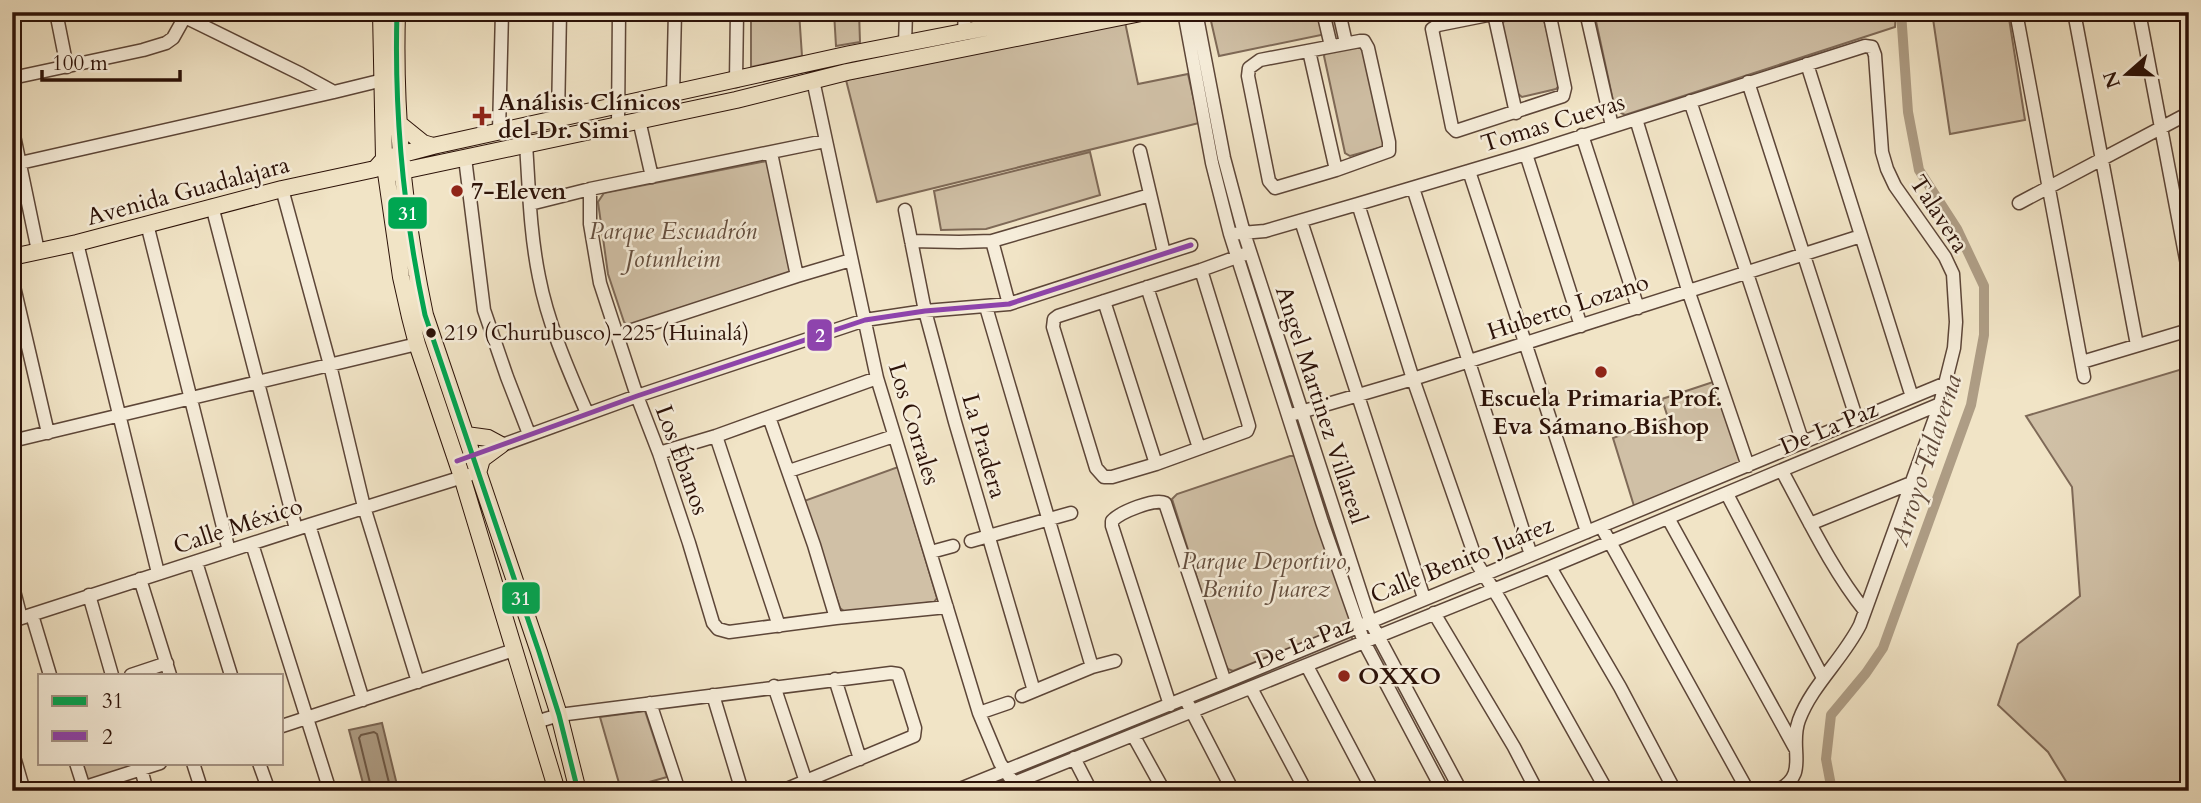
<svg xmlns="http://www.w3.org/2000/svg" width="2201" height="803" font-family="Cardo,serif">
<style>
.green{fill:#d0c0a6;stroke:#7e6957;stroke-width:2}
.water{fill:#ae9d85;stroke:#7a6553;stroke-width:2}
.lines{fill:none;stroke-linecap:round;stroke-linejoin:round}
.shore{stroke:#6d5846;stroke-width:2}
.canal{stroke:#ae9d85;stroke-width:10}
.minor-casing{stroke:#5d4638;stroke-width:15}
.major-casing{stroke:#2c1208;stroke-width:18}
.minor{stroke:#f6edda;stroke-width:12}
.major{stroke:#f1e4c6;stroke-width:16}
.bus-1-casing{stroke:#f6edda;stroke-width:10}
.bus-2-casing{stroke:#f6edda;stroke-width:10}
.bus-1{stroke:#00a651;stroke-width:5}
.bus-2{stroke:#8e44ad;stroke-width:5}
.poi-dot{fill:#8f2418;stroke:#f6edda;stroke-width:2.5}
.bus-dot{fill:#2c1208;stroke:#f6edda;stroke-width:2.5}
.labels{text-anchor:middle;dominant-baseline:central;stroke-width:5;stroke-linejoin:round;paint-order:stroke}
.bus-label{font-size:22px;fill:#2c1208;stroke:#f6edda;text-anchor:start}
.poi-label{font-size:24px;font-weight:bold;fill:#2c1208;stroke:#f6edda;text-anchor:start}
.street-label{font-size:24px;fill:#2c1208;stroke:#f6edda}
.park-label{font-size:24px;font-style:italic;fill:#654f3f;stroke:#f6edda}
.water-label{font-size:26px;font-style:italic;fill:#604a3a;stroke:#f6edda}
.line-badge{stroke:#f6edda;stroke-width:2.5}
.badge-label{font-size:19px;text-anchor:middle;font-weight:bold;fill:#fff}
</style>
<rect width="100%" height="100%" fill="#f1e4c6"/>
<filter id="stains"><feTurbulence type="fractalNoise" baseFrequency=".00286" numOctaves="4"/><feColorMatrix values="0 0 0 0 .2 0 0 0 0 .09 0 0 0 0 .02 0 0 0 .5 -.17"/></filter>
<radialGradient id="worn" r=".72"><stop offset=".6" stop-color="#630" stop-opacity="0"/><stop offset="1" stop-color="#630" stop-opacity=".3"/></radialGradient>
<path class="green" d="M751,12h48l3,44 -51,11z
M834,12h25l1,30 -24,4z
M1251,12h71l4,22 -107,22 -8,-35z
M1534,12h8l18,72 -4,5 -34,8 -5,-4 -15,-71z
M1594,12h302l-1,15 -270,88 -4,-2 -7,-8z
M1932,12h76l17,108 -75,14z
M1125,22l13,62 50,-10 11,49 -322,79 -31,-122z
M1361,43l26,100 -5,4 -32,9 -5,-3 -21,-97 1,-3z
M1090,152l10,43 -114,34 -45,1 -7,-39z
M767,161l26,110 -162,57 -7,-6 -16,-48 -10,-72 6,-9z
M2189,367v424h-117l-24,-39 -50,-47 20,-61 62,-48 -8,-109 -46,-71z
M1716,381l25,73 -1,9 -106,43 -21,-68 55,-20 -6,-19z
M1290,456h6l54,164 -2,4 -115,47 -5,-2 -5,-9 -51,-161 5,-5z
M898,467l39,131 -3,4 -89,10 -5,-4 -36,-107z
M1349,631l5,12 -155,59 -2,-6z
M645,711l22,66 -46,13 -21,-73z
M81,763h65l-59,20z"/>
<path class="water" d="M382,723l16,66 -33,2 -16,-61z"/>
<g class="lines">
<path class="shore" d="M372,791l-13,-53 2,-3 13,-3 3,2 14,57"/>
<path class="canal" d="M1832,791l-6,-32 5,-44 35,-42 17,-25 88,-243 13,-70v-49l-27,-57 -38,-59 -11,-58 -7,-100"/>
<defs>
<path id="minor" d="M56,12l11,55
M1184,12l28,151 18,71 92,288 42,120 79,149
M1196,12l28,146 20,75 126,388 91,170
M1323,12l8,34
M1339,12l7,31
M1503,12l-65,13 -6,4 20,98 4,4 107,-35 2,-8 -16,-76
M1586,12l26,114
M2016,12l68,365
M2074,12l63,333
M2139,12l50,263
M1494,14l22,99
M185,17l116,57 33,18 49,-12
M964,31l1,-19
M1360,41h4l4,7 21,94v9l-53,19 -61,18 -6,-7 -21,-105 1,-8 11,-8z
M905,44l1,-32
M1309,51l27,119
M1807,64l105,333
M12,78l131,-28 23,-7 7,-5 14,-25
M813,80l64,298 102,335 21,50 19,28
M736,81l1,-69
M1748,82l109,338
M673,95l2,-83
M1690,101l113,342
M558,118l2,-106
M1636,119l52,171 60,176
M639,120l13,57
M618,124l1,-112
M12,126l26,125
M499,131l3,-119
M1582,135l56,173
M526,144c3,44 4,89 13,133 9,47 29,92 48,136
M1140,151l24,102
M771,153l26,123
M1526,154l55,172
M465,158l19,152 23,67 22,57
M20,163l314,-71
M1469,171l118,361
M1413,188l118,367
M282,189l48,176 34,142 54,175
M590,189v35l10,59 37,113 22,57 30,90 24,80 5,6 11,3 107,-14 111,-11
M2019,203l170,-90
M530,204l60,-15 235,-48
M1358,204l55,175 65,186 22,35 107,191
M212,206l84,323
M905,210l20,101 30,111 79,269
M1301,221l123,377
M147,224l82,327
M1230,234l35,-3 93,-27 168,-50 339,-108 7,1 3,8 7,97 5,17 8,17 50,71 8,17 3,48 -2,26 -14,56 -80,221c-17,34 -48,60 -61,95 -11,29 12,55 -23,71
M911,241l48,1 33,-1 158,-46
M992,241l17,63
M77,243l81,330
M1201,270l46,149 2,7 -2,5 -91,33 -44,13h-8l-8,-9 -43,-141 1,-8 4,-3 143,-46 44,-16
M12,278l36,155
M1147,287l52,161
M1104,301l52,163
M986,307l106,360
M617,335l180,-59 54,-16
M2082,362l107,-32
M1294,414l119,-35 448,-143
M769,417l45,128 22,73
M716,436l63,190
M12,441l405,-97
M494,448l143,-52 228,-76 60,-9 84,-7 182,-59
M659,453l57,-17 161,-58
M789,471l105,-35
M1782,471c25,46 50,99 83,140
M1727,494l96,184
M1668,518l127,230
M1810,524l101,-41
M309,525l54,175
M1601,526l147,265
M971,541l100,-28
M252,544l78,247
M931,552l22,-6
M196,562l35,113
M1550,567l70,120 55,104
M140,579l30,96
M12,583l9,35
M89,595l23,80
M1434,613l80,134 23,44
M32,615l18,60
M12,621l297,-96 160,-50
M1307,666l66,125
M131,675l36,-12
M835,679l25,80
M774,686l35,105
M1251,688l55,103
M713,695l29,96
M1022,696l70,-29 23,-6
M650,703l29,88
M1188,704l45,87
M1170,705l-58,-179v-5c8,-9 43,-23 53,-18l60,179
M979,713l29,-10
M536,722l23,-7 332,-42 7,1 17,54 -1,8 -132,55
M282,726l232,-76
M1133,735l31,56
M12,750l12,41
M1074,758l17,33
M76,763l9,28
M193,763l9,28
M259,763l10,28
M141,769l6,22
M73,791l87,-28
M955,791l270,-109 721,-299
M994,791l556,-224 390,-163"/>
<path id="major" d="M381,12l3,147 17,118 9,40 7,27 45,133 95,314
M397,12c-3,101 7,204 28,303l114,337 20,63 19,76
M397,122l26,21 10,3
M393,173l343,-73 111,-28 299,-60
M12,257l65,-14 205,-54 93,-20 9,-10 49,-13 417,-92 217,-42
M466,435l22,3 13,7 -19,14 -4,14"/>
</defs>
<use href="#minor" class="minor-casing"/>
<use href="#major" class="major-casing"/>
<use href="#minor" class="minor"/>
<use href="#major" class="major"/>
<defs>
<path id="bus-1" d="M397,12c-3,101 7,204 28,303l114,337 20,63 19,76"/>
<path id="bus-2" d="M457,461l180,-65 228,-76 60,-9 84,-7 182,-59"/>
</defs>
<use href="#bus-1" class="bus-1-casing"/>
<use href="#bus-2" class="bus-2-casing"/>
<use href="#bus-1" class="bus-1"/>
<use href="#bus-2" class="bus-2"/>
</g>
<g class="poi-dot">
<path d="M478.5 105.5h7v7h7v7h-7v7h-7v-7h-7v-7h7z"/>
<circle cx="457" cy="191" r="7"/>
<circle cx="1601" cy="372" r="7"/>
<circle cx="1344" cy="676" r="7"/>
</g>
<circle class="bus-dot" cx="431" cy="333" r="6"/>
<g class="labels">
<g class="bus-label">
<text x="444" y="333">219 (Churubusco)-225 (Huinalá)</text>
</g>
<g class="poi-label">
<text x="498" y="102">Análisis Clínicos<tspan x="498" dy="28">del Dr. Simi</tspan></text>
<text x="471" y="191">7-Eleven</text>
<text x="1601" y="398" text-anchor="middle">Escuela Primaria Prof.<tspan x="1601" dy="28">Eva Sámano Bishop</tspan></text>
<text x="1358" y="676">OXXO</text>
</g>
<g class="street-label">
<text transform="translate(1553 123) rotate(-17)">Tomas Cuevas</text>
<text transform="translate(188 191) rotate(-15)">Avenida Guadalajara</text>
<text transform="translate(1939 214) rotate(57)">Talavera</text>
<text transform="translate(1568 307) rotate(-18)">Huberto Lozano</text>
<text transform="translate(1321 405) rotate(72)">Angel Martinez Villareal</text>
<text transform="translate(914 424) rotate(73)">Los Corrales</text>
<text transform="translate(1829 428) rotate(-23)">De La Paz</text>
<text transform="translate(984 446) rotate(74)">La Pradera</text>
<text transform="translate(682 460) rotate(70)">Los Ébanos</text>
<text transform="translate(238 526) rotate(-18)">Calle México</text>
<text transform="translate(1462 560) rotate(-22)">Calle Benito Juárez</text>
<text transform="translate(1304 643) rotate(-22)">De La Paz</text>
</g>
<g class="park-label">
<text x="673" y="231">Parque Escuadrón<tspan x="673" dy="28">Jotunheim</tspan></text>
<text x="1266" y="561">Parque Deportivo,<tspan x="1266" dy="28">Benito Juarez</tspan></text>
</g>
<g class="water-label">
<text transform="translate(1926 460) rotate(-72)">Arroyo Talaverna</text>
</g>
</g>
<g class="line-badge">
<rect x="387" y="196" width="41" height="34" rx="7" fill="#00a651"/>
<rect x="806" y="318" width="27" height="34" rx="7" fill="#8e44ad"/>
<rect x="501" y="581" width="40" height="34" rx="7" fill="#00a651"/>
</g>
<g class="badge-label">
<text x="408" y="220">31</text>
<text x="820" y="342">2</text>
<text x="521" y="605">31</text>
</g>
<rect width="2201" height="803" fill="none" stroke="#f1e4c6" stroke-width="42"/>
<rect x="14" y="14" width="2173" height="775" fill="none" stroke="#2c1208" stroke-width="3.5"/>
<rect x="21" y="21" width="2159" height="761" fill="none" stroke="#2c1208" stroke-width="2"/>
<rect x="38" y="674" width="245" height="91" fill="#f6edda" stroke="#a59586" stroke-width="2"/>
<rect x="52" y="696" width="35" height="10" fill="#00a651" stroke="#a59586" stroke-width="2"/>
<text x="102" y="708" font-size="21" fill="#2c1208">31</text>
<rect x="52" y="731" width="35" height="10" fill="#8e44ad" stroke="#a59586" stroke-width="2"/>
<text x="102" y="744" font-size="21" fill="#2c1208">2</text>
<g transform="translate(2127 74) rotate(250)" stroke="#f6edda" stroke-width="5" paint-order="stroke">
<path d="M0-5L12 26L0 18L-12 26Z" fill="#2c1208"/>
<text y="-10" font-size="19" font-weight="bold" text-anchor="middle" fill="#2c1208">N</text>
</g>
<path d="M42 70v10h138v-10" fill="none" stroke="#2c1208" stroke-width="3.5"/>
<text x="52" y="70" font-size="21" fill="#2c1208" stroke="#f6edda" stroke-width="5" paint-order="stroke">100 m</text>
<rect width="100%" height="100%" filter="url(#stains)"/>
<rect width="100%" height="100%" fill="url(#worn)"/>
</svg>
